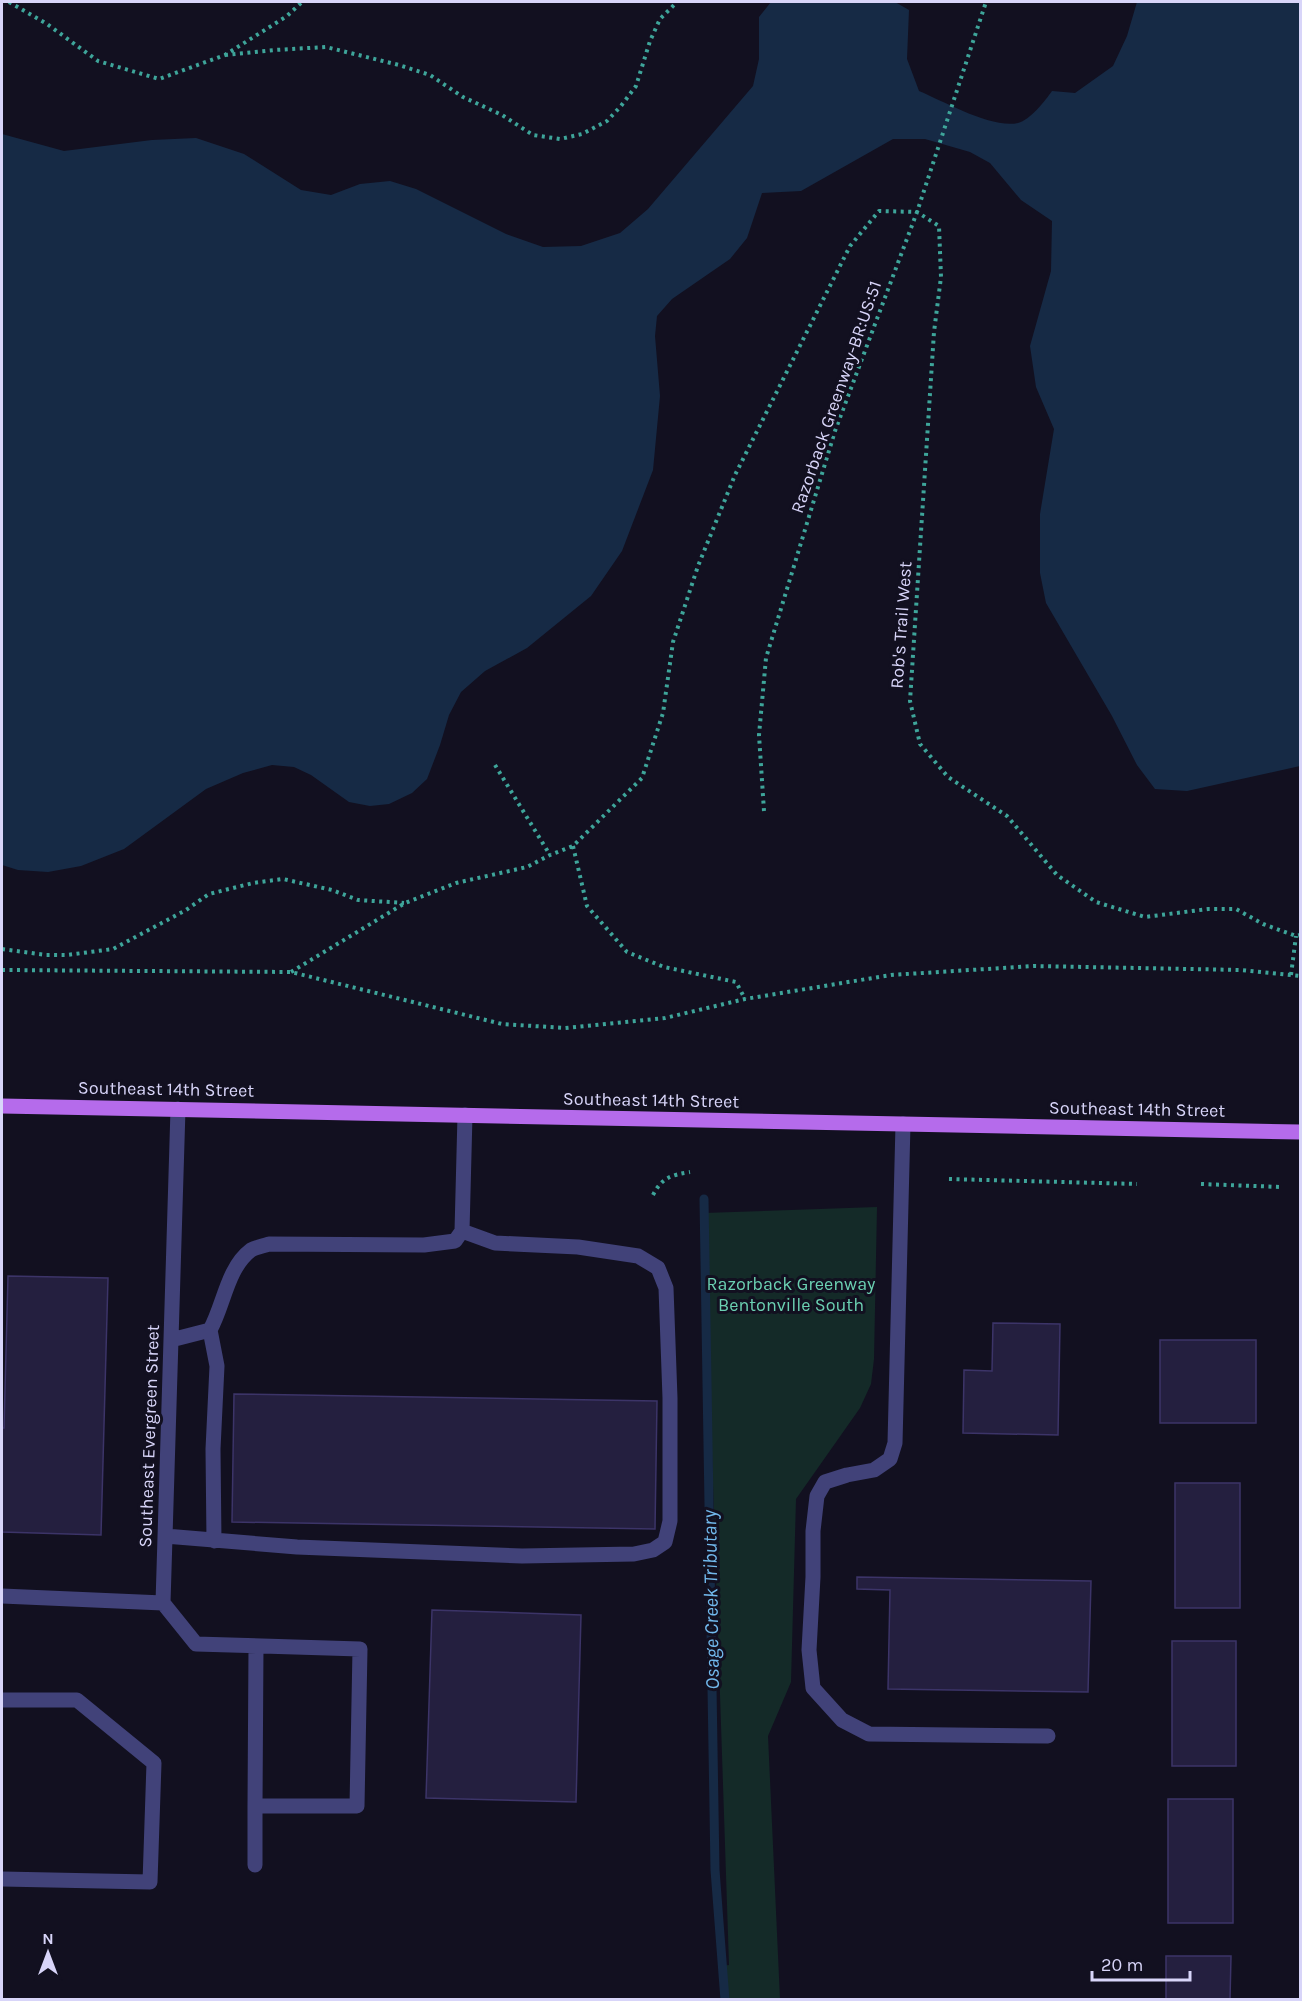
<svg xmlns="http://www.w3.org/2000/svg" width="1302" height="2001" font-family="Karla,sans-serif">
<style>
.green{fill:#142a28}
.water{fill:#162a45}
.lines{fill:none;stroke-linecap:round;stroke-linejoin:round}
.stream{stroke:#162a45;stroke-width:9}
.building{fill:#241f3f;stroke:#3c3468;stroke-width:1.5}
.path{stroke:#3ea59a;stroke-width:4;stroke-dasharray:3 4.5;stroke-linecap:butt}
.minor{stroke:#414279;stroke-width:15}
.major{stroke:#b56beb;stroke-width:15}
.labels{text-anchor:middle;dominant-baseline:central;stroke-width:6;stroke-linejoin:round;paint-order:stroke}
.street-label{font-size:18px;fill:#d8d5f9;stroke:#121020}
.park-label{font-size:18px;fill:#6bd0b2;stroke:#121020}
.water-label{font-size:20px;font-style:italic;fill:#71b8ec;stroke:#121020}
</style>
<rect width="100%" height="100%" fill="#121020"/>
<path class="green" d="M877,1207l-3,152 -3,25 -11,24 -64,91 -5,183 -23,54 12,263h-59l-1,-33 9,-1 -25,-752z"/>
<path class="water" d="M771,2h124l14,8 -2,49 12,32c24,10 73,38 99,32 12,-3 27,-22 34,-32l23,2 38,-27 14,-30 10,-34h163v764l-113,25 -32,-2 -18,-24 -25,-49 -66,-113 -6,-30v-59l14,-85 -18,-42 -6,-41 21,-75 1,-50 -31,-21 -31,-37 -20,-11 -45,-13h-32l-92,52 -39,2 -15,45 -17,21 -58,40 -15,17 -2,20 5,60 -7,74 -31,81 -31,45 -64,52 -42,23 -24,21 -12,23 -9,30 -13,34 -15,14 -23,11 -19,2 -21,-4 -38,-27 -17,-8 -22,-2 -29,8 -37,16 -82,60 -43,17 -33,6 -30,-2 -16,-5v-731l62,17 88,-11 44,-2 48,16 57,36 30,5 29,-11 30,-3 26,8 90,45 37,13 38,-1 39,-13 28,-24 105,-123 6,-27v-42z"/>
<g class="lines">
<path class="stream" d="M704,1199l11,671 10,130"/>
</g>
<path class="building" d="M8,1276l100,2 -7,257 -99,-3v-104h2z
M993,1323l67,1 -2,111 -95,-2 1,-63 28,1z
M1160,1340h96v83h-96z
M234,1394l423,7 -2,128 -423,-7z
M1175,1483h65v125h-65z
M857,1577l234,4 -3,111 -200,-3 2,-99 -33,-1z
M432,1610l149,5 -5,187 -150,-4z
M1172,1641h64v125h-64z
M1168,1799h65v124h-65z
M1166,1956h65l-1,44h-64z"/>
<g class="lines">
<path class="path" d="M9,2l38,22 51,37 61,18 66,-24 62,-39 15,-14
M225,55l50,-5 51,-3 73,18 31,10 33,22 39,18 31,20 27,4 22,-5 25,-13 14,-15 15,-20 14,-45 10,-22 17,-17
M495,765l55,90
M764,811l-5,-76 7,-77 69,-227 82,-219 69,-210
M573,846l14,60 40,46 37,15 72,15 9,17
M2,949l44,6h21l46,-6 73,-39 23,-16 44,-11 30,-4 49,11 26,10 46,3
M2,970l289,2 211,52 63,4 100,-10 80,-19 146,-24 143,-9 207,4 59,6
M291,972l114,-69 51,-20 71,-16 23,-12 23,-9 69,-68 21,-65 10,-71 25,-76 37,-91 115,-229 29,-35 38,1 22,14 2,51 -7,55 -24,369 10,43 28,33 59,39 50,59 39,27 49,15 63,-8h28l27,15 33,12 4,-1
M1291,975l5,-39
M949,1179l188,5
M1201,1184l80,3
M653,1195c9,-18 19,-20 37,-23"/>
<path class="minor" d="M903,1124l-8,319 -5,16 -16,11 -27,5 -22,7 -8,14 -4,35v46l-4,73 4,38 29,32 27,14 179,2
M210,1330l7,36 -4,83 1,92
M171,1340l39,-10c14,-25 17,-62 41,-80 5,-3 13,-4 18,-6l155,1 31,-4 7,-10 3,-116
M165,1536l132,11 225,9 112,-2 19,-4 12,-8 5,-21v-123l-4,-110 -8,-20 -20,-12 -60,-9 -83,-4 -33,-12
M2,1596l161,7 15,-494
M163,1603l33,41 164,5 -3,157h-102l1,-160
M2,1700h75l77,63 -4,119 -148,-3
M255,1806v59"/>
<path class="major" d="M2,1106l1298,26"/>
</g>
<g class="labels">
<g class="street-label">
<text transform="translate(836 397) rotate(-71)">Razorback Greenway-BR:US:51</text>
<text transform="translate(901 625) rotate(-86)">Rob's Trail West</text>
<text transform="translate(166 1089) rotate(1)">Southeast 14th Street</text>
<text transform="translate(651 1100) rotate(1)">Southeast 14th Street</text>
<text transform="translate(1137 1109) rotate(1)">Southeast 14th Street</text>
<text transform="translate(149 1436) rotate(-88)">Southeast Evergreen Street</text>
</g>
<g class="park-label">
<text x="791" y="1284">Razorback Greenway<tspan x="791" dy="21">Bentonville South</tspan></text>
</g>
<g class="water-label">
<text transform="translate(711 1600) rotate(-91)">Osage Creek Tributary</text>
</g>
</g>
<rect width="1302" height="2001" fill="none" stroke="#d8d5f9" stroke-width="6"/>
<g transform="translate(48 1953)" stroke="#121020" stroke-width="4.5" paint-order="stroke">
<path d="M0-4.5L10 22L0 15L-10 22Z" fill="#d8d5f9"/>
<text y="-9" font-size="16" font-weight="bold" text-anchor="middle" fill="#d8d5f9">N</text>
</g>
<path d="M1092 1971v9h98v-9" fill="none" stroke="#d8d5f9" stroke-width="3"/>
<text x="1101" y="1971" font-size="18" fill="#d8d5f9" stroke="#121020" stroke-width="4.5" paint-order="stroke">20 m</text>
</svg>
